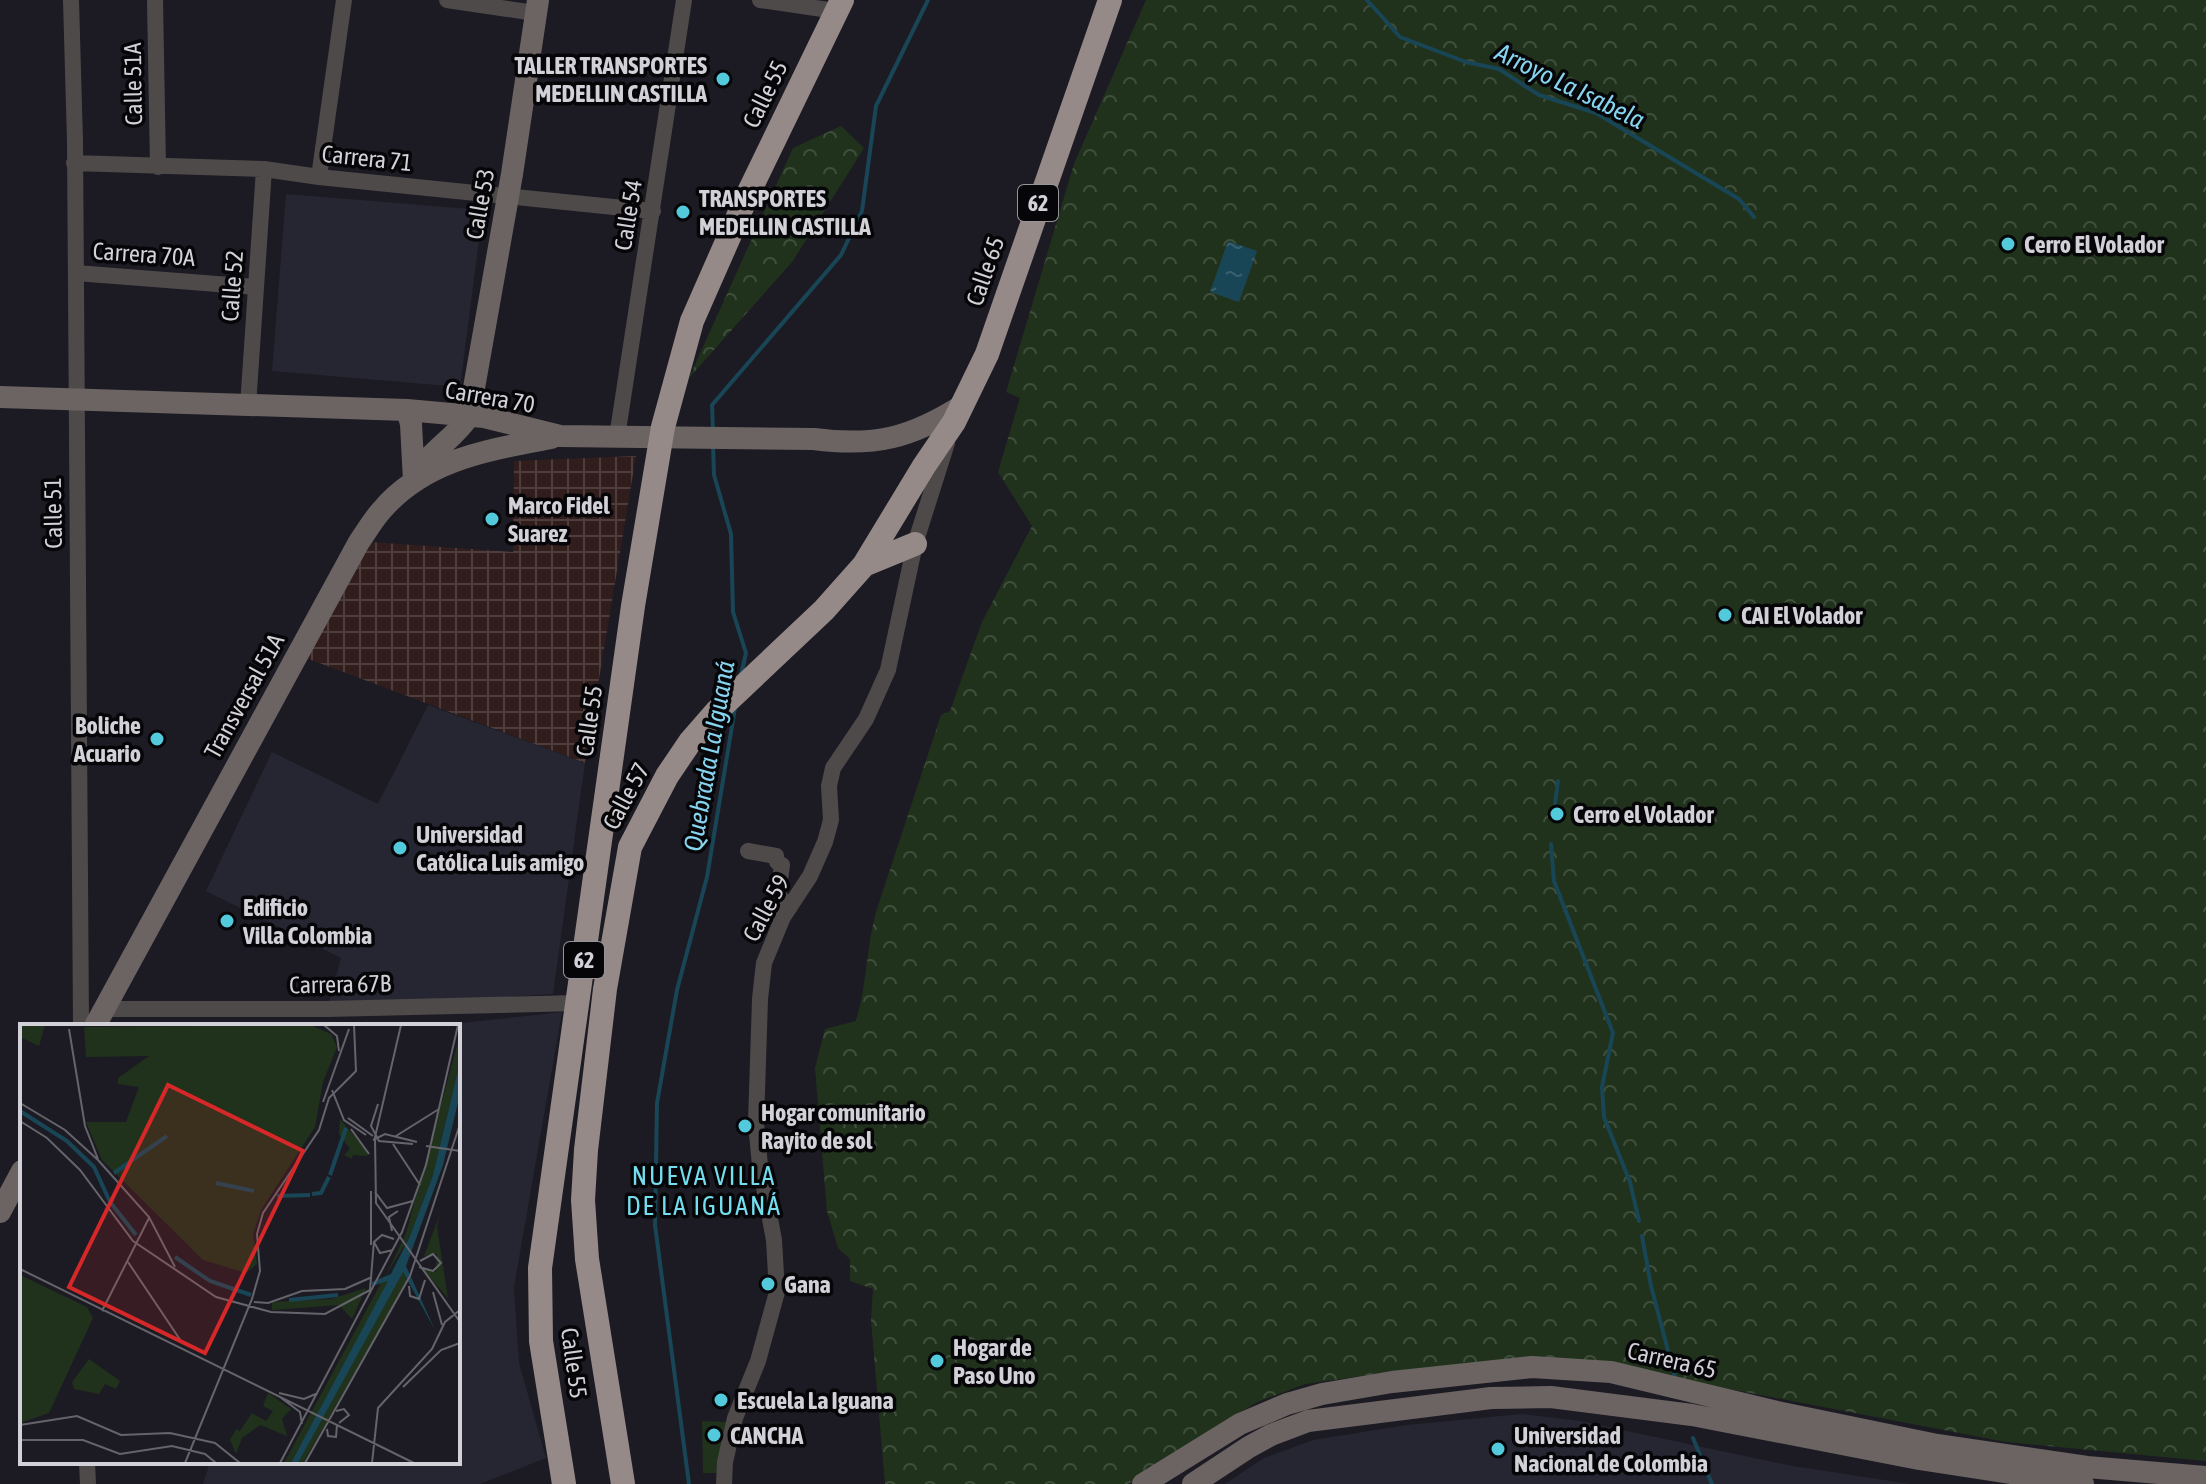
<svg xmlns="http://www.w3.org/2000/svg" width="2206" height="1484" font-family="'Asap Condensed',sans-serif">
<style>
.industrial{fill:url(#industrial-grid)}
.built{fill:#262632}
.green{fill:#20321c}
.forest{fill:url(#forest-crowns)}
.water{fill:url(#water-ripples)}
.lines{fill:none;stroke-linecap:round;stroke-linejoin:round}
.stream{stroke:#194656;stroke-width:4}
.street{stroke:#4f4a4a;stroke-width:16}
.secondary{stroke:#6c6463;stroke-width:22}
.highway{stroke:#968a89;stroke-width:24}
.poi-dot{fill:#53cadc;stroke:#060609;stroke-width:3}
.labels{text-anchor:middle;dominant-baseline:central;stroke-width:7;stroke-linejoin:round;paint-order:stroke}
.shield{fill:#060609;stroke:#959499;stroke-width:2}
.shield-label{font-size:22px;font-weight:bold;fill:#d2d1d7}
.poi-label{font-size:24px;font-weight:bold;fill:#d2d1d7;stroke:#060609;text-anchor:start}
.street-label{font-size:24px;fill:#d2d1d7;stroke:#060609}
.water-label{font-size:26px;font-style:italic;fill:#87d4f0;stroke:#060609}
.neighbourhood-label{font-size:26px;letter-spacing:2px;fill:#74ddee;stroke:#060609}
.inset-river{fill:none;stroke:#194656;stroke-width:4}
.inset-road{fill:none;stroke:#65646b;stroke-width:2}
.view{fill:#d62828;fill-opacity:0.15;stroke:#d62828;stroke-width:4}
.inset-edge{fill:none;stroke:#d2d1d7;stroke-width:4}
</style>
<defs>
<pattern id="industrial-grid" width="8" height="8" patternUnits="userSpaceOnUse" patternTransform="scale(2)"><rect width="8" height="8" fill="#301d1c"/><path d="M0 4h8M4 0v8" fill="none" stroke="#4d3d3c"/></pattern>
<pattern id="forest-crowns" width="20" height="18" patternUnits="userSpaceOnUse" patternTransform="scale(2)"><rect width="20" height="18" fill="#20321c"/><path d="M2 6a3 3 0 1 1 6 0M12 15a3 3 0 1 1 6 0" fill="none" stroke="#404f3c"/></pattern>
<pattern id="water-ripples" width="26" height="14" patternUnits="userSpaceOnUse" patternTransform="scale(2)"><rect width="26" height="14" fill="#194656"/><path d="M2 4q2-2 4 0t4 0M15 11q2-2 4 0t4 0" fill="none" stroke="#3a606e"/></pattern>
</defs>
<rect width="100%" height="100%" fill="#1c1b23"/>
<path class="industrial" d="M636,456l-51,307 -279,-105 65,-116 142,10 1,-91z"/>
<path class="built" d="M286,194l197,16 -23,177 -188,-16z
M428,705l157,58 -32,231 -226,15 14,-51 -135,-67 66,-139 106,52z
M562,1012l-48,275 5,76 27,95 -66,26h-277l7,-22h248v-436h-24z
M1522,1414l58,7 207,44 123,19h-685l39,-26 49,-18 94,-15z"/>
<path class="green" d="M702,1421l25,1 -6,51h-18z"/>
<path class="forest" d="M1146,0h1060v1461l-200,-19 -344,-66 -265,-5 -92,13 -48,18 -129,82h-243l-14,-164 2,-31 -23,-8v-22l-12,-11 -11,-37 -12,-143 10,-39 31,-8c11,-35 10,-73 20,-109l65,-197 9,-4 32,-89 50,-96 -34,-54 22,-74 -14,-6 68,-228z
M841,126l23,22 -72,114 -103,116 104,-230z"/>
<path class="water" d="M1228,241l29,10 -18,51 -29,-10z"/>
<g class="lines">
<path class="stream" d="M1367,0l33,37 66,25 33,7 40,26 57,18 143,86 15,18
M713,432l-1,-27 129,-150 21,-44 14,-105 52,-106
M713,445l1,30 17,59 2,78 13,41 -5,22
M1553,820l5,-39
M1551,844l3,37 59,152 -11,54 2,30 26,65 9,39
M1642,1236l9,50 24,91
M1693,1438l19,46
M689,1484l-34,-259 2,-122 20,-113 30,-113 28,-169"/>
<path class="street" d="M71,0l4,141 6,885
M155,0l3,167
M447,0l88,13
M760,0l76,11
M74,163l190,6 55,8 334,34
M319,177l25,-177
M76,273l180,14
M248,406l16,-237
M617,437l67,-437
M748,851l28,5 1,6 5,3 -4,31 12,11
M103,1009h224l251,-6
M87,1462l1,22
M724,1484l1,-22 10,-44 23,-57 19,-69 -3,-52 -14,-74 -4,-43 4,-124 4,-36 19,-46 27,-41 15,-34 6,-22 -2,-34 4,-18 33,-49 22,-49 27,-126 32,-101"/>
<path class="secondary" d="M0,397l407,13 77,7 76,19 254,3c61,8 97,-1 149,-34
M407,410l4,14 3,57
M416,477c12,-26 38,-37 53,-61l43,-242 26,-174
M95,1026l264,-484c7,-10 14,-22 22,-31 44,-52 108,-61 170,-73
M0,1212l22,-41
M1143,1484l97,-60 47,-20 35,-10 70,-12 140,-15 79,5 166,40 160,33 150,22 119,10
M1193,1484l56,-37 22,-12 37,-14 183,-23 60,-1 141,18 227,44 164,25"/>
<path class="highway" d="M864,565l51,-21
M564,1484l-23,-143 -1,-73 93,-662 30,-179 29,-106 55,-125 95,-196
M623,1484l-36,-225 -4,-59 3,-50 19,-161 25,-142 37,-71 23,-34 27,-31 107,-101 40,-45 60,-99 30,-44 33,-68 123,-354"/>
</g>
<g class="poi-dot">
<circle cx="723" cy="79" r="8"/>
<circle cx="683" cy="212" r="8"/>
<circle cx="2008" cy="244" r="8"/>
<circle cx="492" cy="519" r="8"/>
<circle cx="1725" cy="615" r="8"/>
<circle cx="157" cy="739" r="8"/>
<circle cx="1557" cy="814" r="8"/>
<circle cx="400" cy="848" r="8"/>
<circle cx="227" cy="921" r="8"/>
<circle cx="745" cy="1126" r="8"/>
<circle cx="768" cy="1284" r="8"/>
<circle cx="937" cy="1361" r="8"/>
<circle cx="721" cy="1400" r="8"/>
<circle cx="714" cy="1435" r="8"/>
<circle cx="1498" cy="1449" r="8"/>
</g>
<g class="labels">
<g class="shield">
<rect x="1018" y="185" width="40" height="36" rx="6"/>
<rect x="564" y="942" width="40" height="36" rx="6"/>
</g>
<g class="shield-label">
<text x="1038" y="203">62</text>
<text x="584" y="960">62</text>
</g>
<g class="poi-label">
<text x="707" y="65" text-anchor="end">TALLER TRANSPORTES<tspan x="707" dy="28">MEDELLIN CASTILLA</tspan></text>
<text x="699" y="198">TRANSPORTES<tspan x="699" dy="28">MEDELLIN CASTILLA</tspan></text>
<text x="2024" y="244">Cerro El Volador</text>
<text x="508" y="505">Marco Fidel<tspan x="508" dy="28">Suarez</tspan></text>
<text x="1741" y="615">CAI El Volador</text>
<text x="141" y="725" text-anchor="end">Boliche<tspan x="141" dy="28">Acuario</tspan></text>
<text x="1573" y="814">Cerro el Volador</text>
<text x="416" y="834">Universidad<tspan x="416" dy="28">Católica Luis amigo</tspan></text>
<text x="243" y="907">Edificio<tspan x="243" dy="28">Villa Colombia</tspan></text>
<text x="761" y="1112">Hogar comunitario<tspan x="761" dy="28">Rayito de sol</tspan></text>
<text x="784" y="1284">Gana</text>
<text x="953" y="1347">Hogar de<tspan x="953" dy="28">Paso Uno</tspan></text>
<text x="737" y="1400">Escuela La Iguana</text>
<text x="730" y="1435">CANCHA</text>
<text x="1514" y="1435">Universidad<tspan x="1514" dy="28">Nacional de Colombia</tspan></text>
</g>
<g class="street-label">
<text transform="translate(133 84) rotate(-91)">Calle 51A</text>
<text transform="translate(765 94) rotate(-64)">Calle 55</text>
<text transform="translate(367 158) rotate(6)">Carrera 71</text>
<text transform="translate(480 204) rotate(-80)">Calle 53</text>
<text transform="translate(628 215) rotate(-81)">Calle 54</text>
<text transform="translate(144 254) rotate(4)">Carrera 70A</text>
<text transform="translate(985 271) rotate(-71)">Calle 65</text>
<text transform="translate(232 286) rotate(-86)">Calle 52</text>
<text transform="translate(490 397) rotate(10)">Carrera 70</text>
<text transform="translate(53 513) rotate(-91)">Calle 51</text>
<text transform="translate(244 696) rotate(-61)">Transversal 51A</text>
<text transform="translate(589 721) rotate(-82)">Calle 55</text>
<text transform="translate(626 796) rotate(-62)">Calle 57</text>
<text transform="translate(766 908) rotate(-62)">Calle 59</text>
<text transform="translate(340 984) rotate(-1)">Carrera 67B</text>
<text transform="translate(1672 1360) rotate(13)">Carrera 65</text>
<text transform="translate(574 1363) rotate(82)">Calle 55</text>
</g>
<g class="water-label">
<text transform="translate(1570 86) rotate(26)">Arroyo La Isabela</text>
<text transform="translate(709 756) rotate(-80)">Quebrada La Iguaná</text>
</g>
<g class="neighbourhood-label">
<text x="704" y="1176">NUEVA VILLA<tspan x="704" dy="30">DE LA IGUANÁ</tspan></text>
</g>
</g>
<g transform="translate(20 1024)">
<rect width="440" height="440" fill="#1c1b23"/>
<path d="M440,11v27l-27,113 -23,61 -25,41 21,-44zM420,190l-3,13 11,71 -26,-29 14,3 1,-18 -13,2zM369,256l-98,183h-7l97,-180zM69,335l31,22 -4,8 -11,-5 -6,10 -25,-5 -2,-7z" fill="#20321c"/>
<path d="M0,1h25l-6,21 -19,-9zM290,1l21,9 6,13 -14,35 -8,45 -54,83 -8,24 4,30 -11,9 -43,-13 -101,-100 -16,-38h40l13,-35 -21,-3v-6l31,-22 -63,1 -2,-30zM320,95l24,28 4,9 -15,-1 -1,4 -8,-4 6,-6 -11,-15zM383,247l4,10 -104,182h-5zM0,251l67,32 6,11 -44,95 -29,10zM346,264l-14,31 -13,-14 -67,5v-8l59,-3zM248,369l23,16 -9,10 5,17 -27,-11 -18,13 -6,16 -6,-14 6,-11 4,2 12,-18 14,8 7,-10 -10,-5z" fill="#20321c"/>
<path d="M440,38v32l-17,71 -37,101 29,64 -32,-58 -105,191h-7l97,-182 -16,5v-4l19,-8 19,-38 23,-61z" fill="#194656"/>
<path class="inset-river" d="M0,87l47,30 27,26 16,35 26,33M94,149l53,-37M310,151l16,-47M196,159l38,8M292,170l9,-1 8,-16M257,172l33,-1M155,233l35,24 41,14M269,276l49,-5"/>
<path class="inset-road" d="M304,1l13,11 2,15M381,1l-26,112 1,66 84,119M49,5l16,97 13,33M312,66l12,30 22,15M303,78l26,-73M0,79l45,27 33,30 51,57 26,50M358,80l-7,22 8,15 34,3M328,94l25,18M0,97l27,17 33,32 53,71 83,56 55,15 54,2 45,-24 4,-49M331,105l18,25M376,112l43,-27M353,116l12,-6 32,8M373,120l27,41M406,122l34,5M351,167v54M355,168l12,16 26,-7M372,207l-3,-14 9,-6M373,226l-13,3 -6,-11 8,-7 12,4M108,238l55,82M399,243l14,4 8,-8 -8,-9 -13,7M0,245l394,194M389,262l1,10 9,3 6,-19M413,268l9,33M234,278l14,1 34,-12 43,-2 27,-12M82,287l47,-93M383,363l38,-37 19,-7M259,369l25,6 14,-6M260,373l20,15 2,12M316,387l8,-2 5,6 -10,8M0,401l57,-9 44,19 49,-2 45,10 25,20M307,405l1,7 8,1 1,-12M0,416h63l37,14 52,-8 33,8 11,9M165,439l67,-164 8,-28 -3,-37 6,-21 56,-83 10,-32 27,-27 -2,-46M260,439l122,-231 24,-67 32,-140M285,439l105,-187 50,-152M352,439l6,-55 54,-59 13,-27 15,-12"/>
<path class="view" d="M148,61l135,66 -98,202 -136,-66z"/>
<rect width="440" height="440" class="inset-edge"/>
</g>
</svg>
